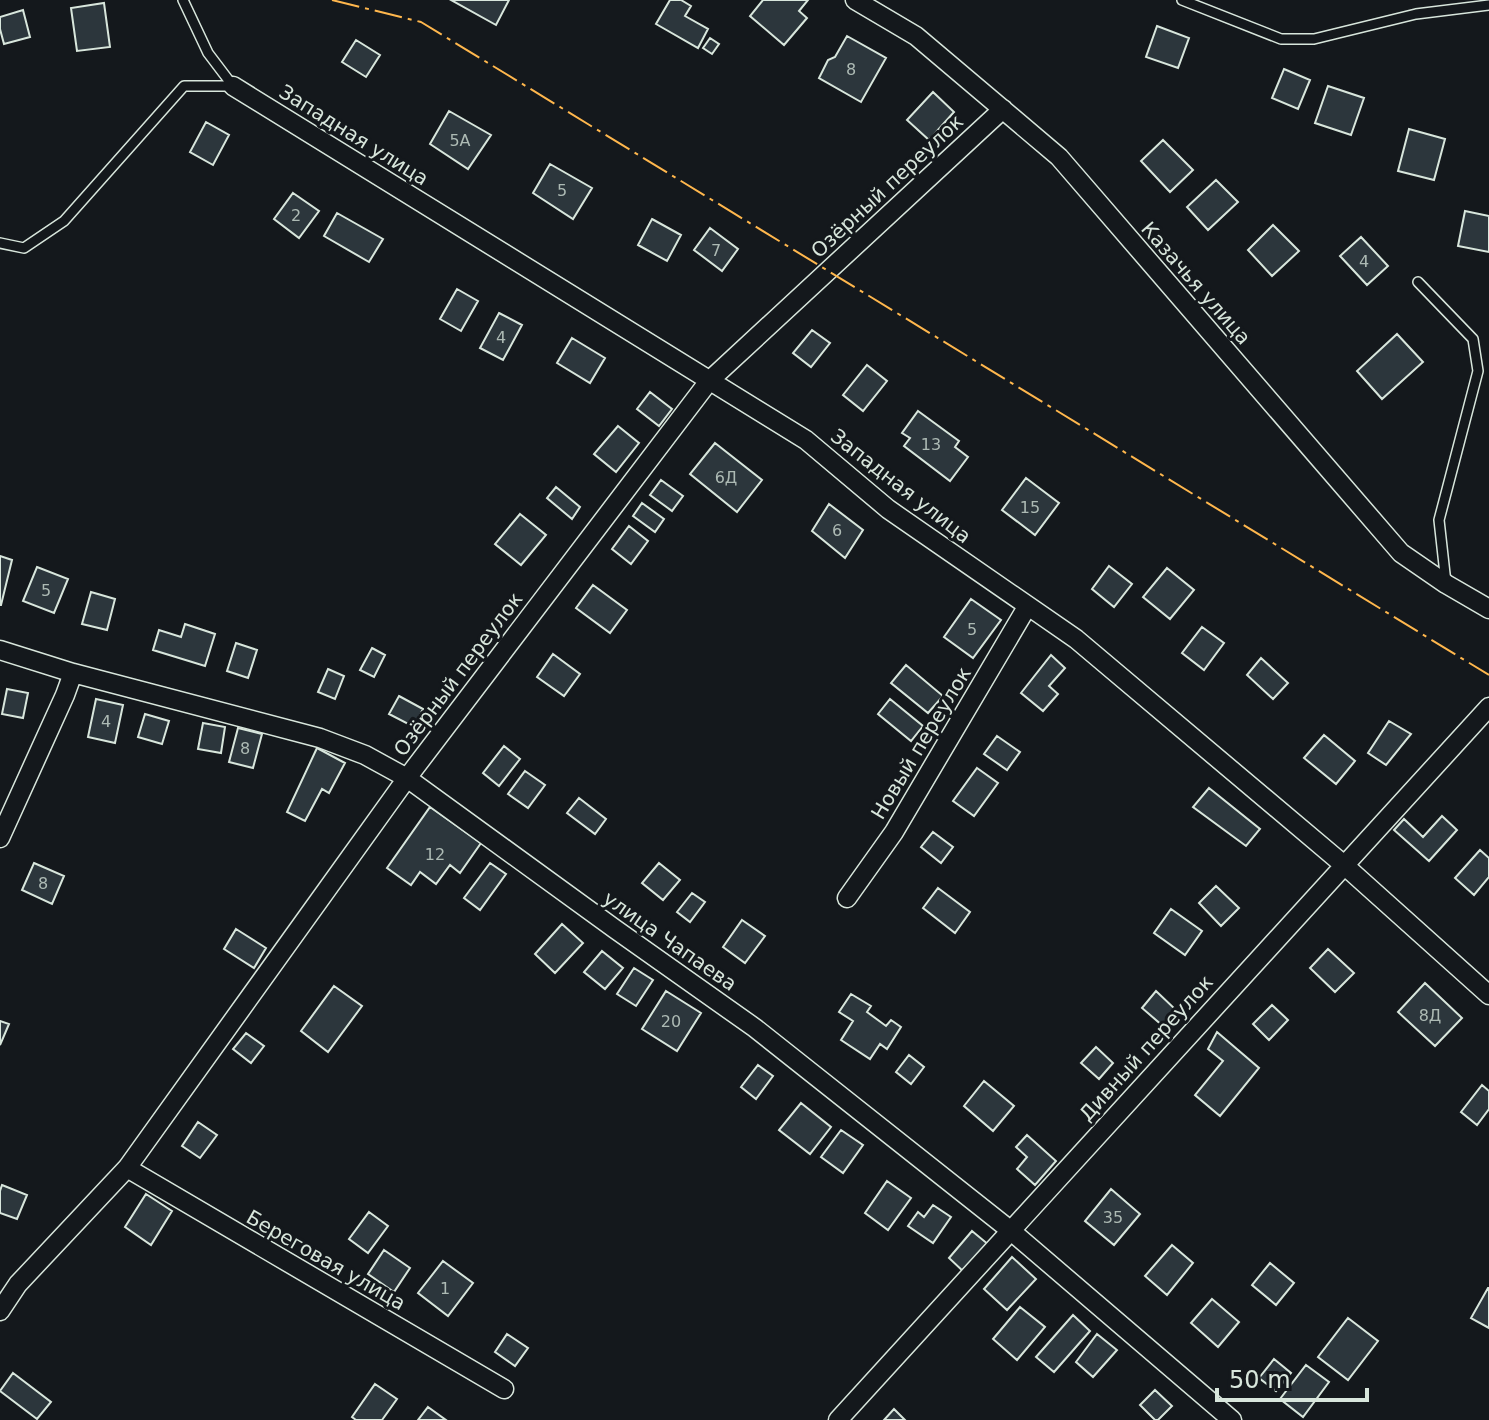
<svg xmlns="http://www.w3.org/2000/svg" width="1489" height="1420" font-family="'DejaVu Sans',sans-serif">
<style>
.building{fill:#2c363c;stroke:#d8e6dc;stroke-width:2}
.lines{fill:none;stroke-linecap:round;stroke-linejoin:round}
.service-casing{stroke:#d8e6dc;stroke-width:12}
.minor-casing{stroke:#d8e6dc;stroke-width:21}
.service{stroke:#14181c;stroke-width:9}
.minor{stroke:#14181c;stroke-width:18}
.power{stroke:#ffb74d;stroke-width:2;stroke-dasharray:28 6 4 6;stroke-linecap:butt}
.labels{text-anchor:middle;dominant-baseline:central;stroke-width:6;stroke-linejoin:round;paint-order:stroke}
.number-label{font-size:16px;fill:#adbab4}
.street-label{font-size:20px;fill:#d8e6dc;stroke:#14181c}
</style>
<rect width="100%" height="100%" fill="#14181c"/>
<path class="building" d="M451,0h58l-13,25z
M670,0h11l10,6 -6,10 23,13 -10,19 -42,-24z
M763,0h45l-9,11 8,7 -23,27 -34,-29z
M104,3l6,44 -33,4 -6,-43z
M23,10l7,27 -26,7 -4,-15v-12z
M1157,26l32,12 -11,30 -32,-11z
M847,36l39,22 -25,44 -42,-24 9,-18 7,-3z
M710,38l9,6 -7,10 -9,-6z
M356,40l24,15 -14,22 -24,-15z
M1284,69l26,11 -12,29 -26,-11z
M1328,86l36,12 -13,37 -36,-12z
M933,92l21,20 -25,28 -22,-20z
M449,111l42,24 -23,34 -38,-25z
M206,122l23,13 -16,30 -23,-13z
M1409,129l36,10 -11,41 -36,-9z
M1163,140l30,30 -23,22 -29,-31z
M550,164l42,24 -19,31 -40,-26z
M1216,180l22,22 -30,28 -21,-23z
M293,193l26,18 -20,27 -25,-19z
M1465,211l24,5v36l-31,-6z
M337,213l46,26 -14,23 -45,-26z
M652,219l29,16 -14,26 -29,-16z
M1273,225l26,26 -27,25 -24,-26z
M710,228l28,21 -16,22 -28,-21z
M1361,237l27,29 -21,19 -27,-29z
M457,289l21,12 -17,30 -21,-12z
M499,313l23,12 -19,35 -23,-12z
M812,330l18,13 -19,24 -18,-14z
M1397,334l26,28 -41,37 -25,-28z
M572,338l33,20 -15,25 -33,-20z
M867,365l20,16 -24,30 -20,-16z
M650,392l22,17 -13,17 -22,-17z
M918,411l41,30 -4,6 13,10 -18,24 -46,-35 6,-8 -8,-5z
M618,426l21,17 -23,29 -22,-18z
M715,443l47,37 -25,32 -47,-38z
M1026,478l33,25 -24,32 -33,-25z
M661,480l22,16 -11,15 -22,-16z
M556,487l24,20 -8,12 -25,-21z
M642,503l22,16 -9,13 -22,-16z
M829,504l34,26 -18,28 -33,-27z
M520,514l26,21 -25,30 -26,-21z
M629,526l19,15 -17,23 -19,-15z
M0,556l12,4 -11,45h-1z
M1109,566l23,18 -18,23 -22,-18z
M37,567l31,12 -14,34 -31,-12z
M1167,568l27,22 -24,29 -27,-22z
M593,585l34,25 -17,23 -34,-25z
M91,592l24,7 -8,31 -25,-6z
M971,599l30,21 -28,38 -29,-21z
M185,624l30,10 -10,32 -52,-16 6,-20 22,7z
M1202,627l22,16 -20,27 -22,-17z
M236,643l21,7 -9,28 -21,-7z
M372,648l13,7 -11,22 -14,-7z
M553,654l27,20 -16,22 -27,-19z
M1051,655l14,13 -16,18 9,8 -15,17 -22,-18z
M1261,658l27,25 -15,16 -26,-24z
M906,665l37,31 -15,17 -37,-30z
M328,669l16,7 -9,23 -17,-7z
M7,689l21,4 -5,25 -21,-4z
M399,696l24,13 -9,18 -25,-13z
M96,699l27,6 -8,38 -27,-6z
M890,699l33,27 -12,15 -33,-27z
M145,714l24,7 -7,23 -24,-7z
M1389,721l22,13 -25,31 -18,-12z
M203,723l22,4 -4,26 -23,-4z
M238,728l24,6 -9,34 -24,-6z
M1324,735l31,26 -19,23 -32,-26z
M997,736l23,16 -13,18 -23,-16z
M504,746l16,13 -21,27 -16,-13z
M317,748l28,15 -16,30 -7,-4 -17,32 -18,-9z
M977,768l21,15 -24,33 -21,-15z
M525,771l20,14 -17,23 -20,-14z
M1209,788l51,41 -14,17 -53,-39z
M579,798l27,21 -11,15 -28,-21z
M430,807l51,36 -21,30 -10,-8 -14,19 -16,-12 -9,13 -24,-17z
M1442,816l15,14 -28,31 -35,-31 10,-11 19,18z
M933,832l20,15 -12,16 -20,-16z
M1480,850l9,8v19l-15,18 -19,-17z
M34,863l30,13 -12,28 -30,-14z
M490,863l16,11 -26,36 -16,-12z
M659,863l21,17 -17,20 -21,-17z
M1216,886l23,22 -18,18 -22,-23z
M938,888l32,24 -15,21 -32,-25z
M692,893l13,9 -15,20 -13,-10z
M1171,909l31,22 -17,24 -31,-22z
M742,920l23,16 -20,27 -22,-16z
M562,924l21,19 -28,30 -20,-19z
M236,929l30,19 -12,20 -30,-19z
M1328,949l26,24 -19,19 -25,-24z
M602,951l21,17 -18,21 -21,-17z
M634,968l19,12 -17,26 -19,-12z
M1425,983l37,35 -27,28 -37,-34z
M334,986l28,20 -34,46 -27,-21z
M666,991l35,22 -24,38 -35,-22z
M1156,991l20,19 -13,16 -21,-18z
M851,994l20,12 -4,6 19,14 5,-6 10,7 -14,22 -7,-5 -10,15 -29,-19 12,-19 -14,-9z
M1272,1005l16,15 -19,20 -16,-16z
M0,1021l9,3 -9,21z
M1217,1032l42,36 -39,48 -25,-21 28,-34 -15,-12z
M246,1033l18,13 -13,17 -18,-14z
M1096,1047l17,16 -14,16 -18,-16z
M909,1055l15,12 -13,17 -15,-12z
M758,1065l15,11 -17,23 -15,-12z
M984,1081l30,25 -21,25 -29,-25z
M1482,1085l7,6v18l-12,16 -16,-13z
M801,1103l30,24 -21,27 -31,-24z
M198,1122l19,13 -17,23 -18,-12z
M841,1130l22,15 -20,28 -22,-16z
M1027,1135l29,26 -21,24 -18,-16 10,-12 -11,-10z
M887,1181l24,17 -23,32 -23,-17z
M2,1185l25,10 -10,24 -17,-6v-22z
M1111,1189l29,25 -26,31 -29,-24z
M146,1194l26,17 -21,34 -26,-18z
M933,1205l18,12 -18,26 -25,-17 10,-14 6,5z
M369,1212l19,14 -20,27 -19,-14z
M972,1231l17,14 -24,28 -16,-15z
M1172,1245l21,18 -26,32 -22,-19z
M384,1250l26,18 -16,24 -26,-18z
M1012,1257l24,22 -29,31 -23,-21z
M443,1261l30,22 -25,33 -30,-23z
M1270,1263l24,20 -18,22 -24,-20z
M1488,1288h1v40l-18,-10z
M1212,1299l27,23 -21,25 -27,-24z
M1020,1307l25,20 -28,33 -24,-21z
M1073,1315l17,16 -36,41 -18,-15z
M1348,1318l30,23 -30,39 -30,-23z
M507,1334l21,14 -13,18 -20,-14z
M1097,1334l20,16 -24,27 -17,-15z
M1274,1359l17,14 -15,18 -17,-13z
M1306,1365l23,17 -26,35 -23,-18z
M13,1373l38,29 -14,17 -37,-28z
M375,1384l22,15 -15,21h-26l-4,-3z
M1155,1390l17,16 -14,14h-3l-15,-15z
M428,1407l18,13h-28z
M894,1409l11,11h-21z"/>
<g class="lines">
<defs>
<path id="service" d="M183,0l25,53 25,33
M1182,0l99,39h33l102,-25 73,-9
M0,243l24,5 40,-27 120,-135h49
M1418,282l55,57 5,32 -39,149 7,63"/>
<path id="minor" d="M855,0l61,36 143,121 342,396 45,31 43,25
M233,86l573,354 82,69 188,130 268,226 145,130
M0,650l73,23 247,65 45,17 42,23 208,151 140,99 255,202 222,190
M0,838l65,-143 8,-22
M847,898l47,-66 133,-225
M127,1168l377,221
M0,1311l18,-27 109,-116 280,-390 302,-397 294,-272
M838,1420l651,-713"/>
</defs>
<use href="#service" class="service-casing"/>
<use href="#minor" class="minor-casing"/>
<use href="#service" class="service"/>
<use href="#minor" class="minor"/>
<path class="power" d="M332,0l89,22 1068,653"/>
</g>
<g class="labels">
<g class="number-label">
<text x="851" y="69">8</text>
<text x="460" y="140">5А</text>
<text x="562" y="190">5</text>
<text x="296" y="215">2</text>
<text x="716" y="250">7</text>
<text x="1364" y="261">4</text>
<text x="501" y="337">4</text>
<text x="931" y="444">13</text>
<text x="726" y="477">6Д</text>
<text x="1030" y="507">15</text>
<text x="837" y="530">6</text>
<text x="46" y="590">5</text>
<text x="972" y="629">5</text>
<text x="106" y="721">4</text>
<text x="245" y="748">8</text>
<text x="435" y="854">12</text>
<text x="43" y="883">8</text>
<text x="1430" y="1015">8Д</text>
<text x="671" y="1021">20</text>
<text x="1113" y="1217">35</text>
<text x="445" y="1288">1</text>
</g>
<g class="street-label">
<text transform="translate(354 135) rotate(32)">Западная улица</text>
<text transform="translate(887 186) rotate(-43)">Озёрный переулок</text>
<text transform="translate(1196 283) rotate(49)">Казачья улица</text>
<text transform="translate(901 486) rotate(38)">Западная улица</text>
<text transform="translate(458 674) rotate(-53)">Озёрный переулок</text>
<text transform="translate(921 743) rotate(-59)">Новый переулок</text>
<text transform="translate(670 941) rotate(35)">улица Чапаева</text>
<text transform="translate(1146 1048) rotate(-48)">Дивный переулок</text>
<text transform="translate(326 1260) rotate(30)">Береговая улица</text>
</g>
</g>
<path d="M1217 1388v12h150v-12" fill="none" stroke="#d8e6dc" stroke-width="4"/>
<text x="1229" y="1388" font-size="24" fill="#d8e6dc" stroke="#14181c" stroke-width="6" paint-order="stroke">50 m</text>
</svg>
